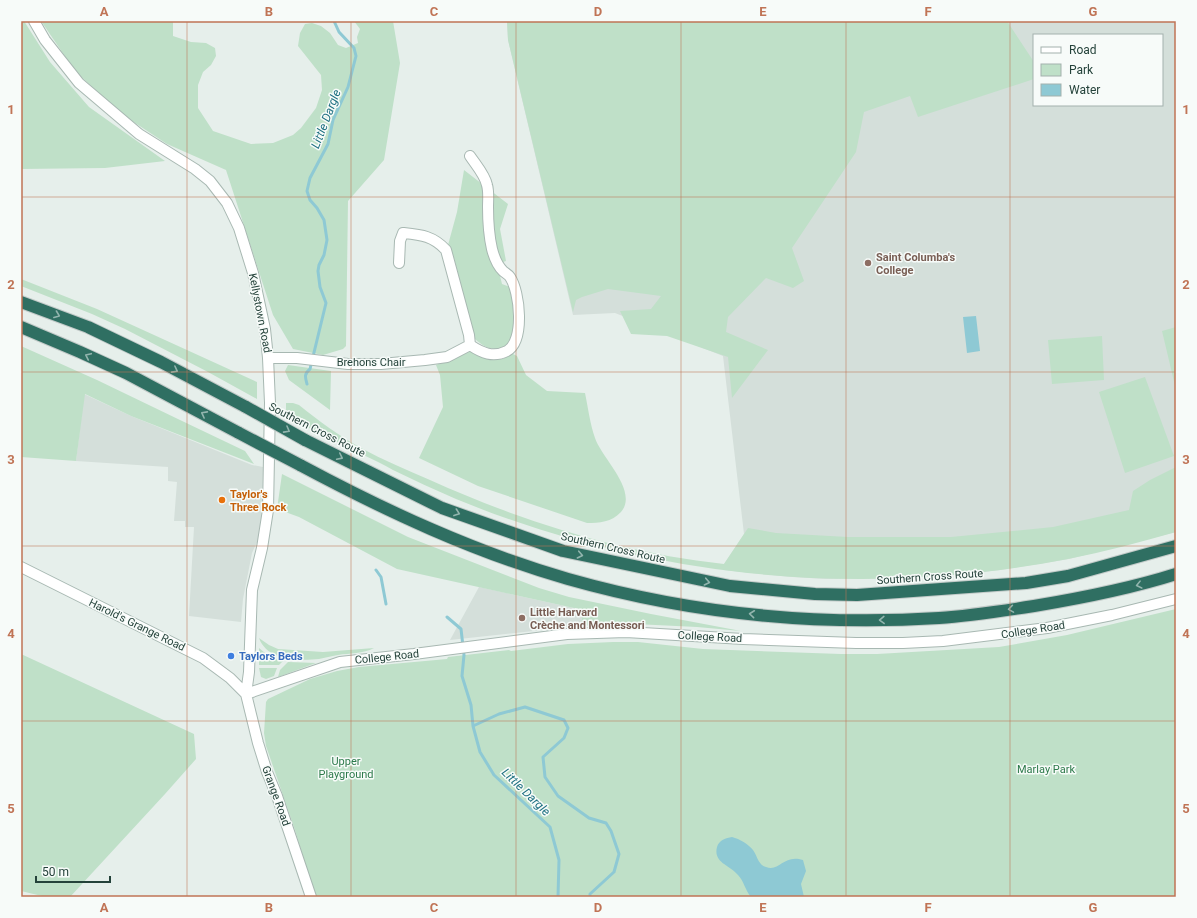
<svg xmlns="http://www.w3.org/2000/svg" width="1197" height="918" font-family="Roboto,sans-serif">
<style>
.built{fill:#d4dfda;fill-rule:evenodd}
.green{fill:#bfe0c8}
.water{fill:#8ec9d4}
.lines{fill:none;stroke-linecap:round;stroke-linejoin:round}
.stream{stroke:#8ec9d4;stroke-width:3}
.minor-casing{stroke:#a8b8b2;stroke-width:12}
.highway-casing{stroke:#c2cac8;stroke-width:14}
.minor{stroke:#fff;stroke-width:10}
.highway{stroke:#2f6f62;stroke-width:12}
.highway-bridge-casing{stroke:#c2cac8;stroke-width:14;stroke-linecap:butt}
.highway-bridge{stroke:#2f6f62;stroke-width:12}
.oneway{stroke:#93b5ae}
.grid{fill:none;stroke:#c07456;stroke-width:1;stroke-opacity:0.55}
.education-dot{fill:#8d6e63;stroke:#f7fbf9;stroke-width:1.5}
.food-dot{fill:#e8710a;stroke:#f7fbf9;stroke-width:1.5}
.shop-dot{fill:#3f7fe0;stroke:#f7fbf9;stroke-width:1.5}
.labels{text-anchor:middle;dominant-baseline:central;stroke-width:3;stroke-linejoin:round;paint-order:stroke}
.education-label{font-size:11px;font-weight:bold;fill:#785e54;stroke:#f7fbf9;text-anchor:start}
.street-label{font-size:11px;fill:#24423a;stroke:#f7fbf9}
.food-label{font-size:11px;font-weight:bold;fill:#c56008;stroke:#f7fbf9;text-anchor:start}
.shop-label{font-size:11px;font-weight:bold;fill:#366cbe;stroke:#f7fbf9;text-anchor:start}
.park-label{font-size:11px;fill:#2d7a4b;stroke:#f7fbf9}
.water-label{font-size:12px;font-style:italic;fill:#1c6f80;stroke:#f7fbf9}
.neatline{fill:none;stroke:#c07456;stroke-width:1.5}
.grid-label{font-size:13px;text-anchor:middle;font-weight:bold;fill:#c07456}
</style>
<rect width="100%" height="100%" fill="#e6efeb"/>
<path class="built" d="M507,21h669v511l-107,27 -69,11 -35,4 -68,4 -71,1 -34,-2 -69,-7 1,-6 20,-30 -21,-178 -108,-43 -42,2 -65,-275zM1034,35h128v70h-128z
M84,394l47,22 121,49 11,2 -1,44 -4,29 -6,13 -9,46 -2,23 -52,-6 5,-89h-9v-6h-11l3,-39 -9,-1v-14l-92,-6z
M479,587l104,23 -2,16 -131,14z"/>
<path class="green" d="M21,21h3l26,41 39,45 76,54 -60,7 -84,1z
M41,21h132v15l18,6 15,1 9,5 1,8 -5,9 -8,7 -5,13v23l15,23 38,13 22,-1 20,-8 8,-7 15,-20 6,-18 -1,-15 -23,-29 2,-13 5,-9 7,-1 9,3 9,7 8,12 8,3 12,-5 -1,-6 3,-8 -6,-8h39l7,42 -16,97 -36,41 -2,145 -3,3 -20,6 -30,-6 -20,-34 -47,-145 -59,-26 -38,-25 -29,-25 -25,-23z
M507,21h500l27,41v17l-116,38 -8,-21 -46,16 -8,40 -64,96 12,33 -11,7 -27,-10 -38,39 -2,15 42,18 -36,48 -4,-41 -61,-21 -36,-2 -11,-23 31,-2 10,-13 -53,-7 -26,8 -6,3 -3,12 -65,-272z
M464,170l44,34 -8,25 6,32 -9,3 5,20 8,3c5,14 10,61 -13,62 -10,0 -15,-4 -22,-10l-21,-81 -6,-13 9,-33z
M21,279l76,30 160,73v17l-49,-27 -83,-43 -33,-15 -71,-28z
M1176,327v63l-14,-59z
M1102,336l2,44 -52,4 -4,-44z
M21,346l76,34 83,40 65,31 9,13 -123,-48 -46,-22 -9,67 -55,-4z
M469,352h4l5,4 14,3h11l8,-6 6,3 9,19 21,16 38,2c3,14 5,31 10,45 6,19 44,53 26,74 -9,10 -22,11 -34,11l-109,-37 -59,-28 24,-51 -3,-32 -4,-10z
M288,365l43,6 -1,39 -41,-30 -4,-9z
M1145,377l29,79 -49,17 -26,-81z
M286,403h7l6,2c20,16 40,31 62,43 22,12 46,22 69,32 93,42 193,73 294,84l24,-36 28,5 72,4h103l102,-10 76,-17 4,-19 17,-11 26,-13v65c-36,10 -72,20 -108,27 -206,40 -418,20 -612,-60 -21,-9 -42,-19 -63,-29 -19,-11 -39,-19 -58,-29 -17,-8 -33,-17 -49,-26z
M282,474l126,63 131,51 30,9 82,17 90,17 -44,-4 -83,-4 -33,3 2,-16 -186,-41 -98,-52 -22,-8z
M1176,609v288h-861l-20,-67 -29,-84 -2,-13 2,-31 2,-3 42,-20 27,-8 22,-4 88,-8 1,-2 61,-7 2,1 57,-7 45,-2h25l65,7 138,5h36l122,-7 68,-12z
M259,638l10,7 9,4 45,3 51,-4c-11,6 -24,5 -36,7 -7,1 -13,3 -19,4 -19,2 -52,2 -60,-21z
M259,648l12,10 12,3 -4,4h-20z
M21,654l173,80 2,25 -31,35 -95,103h-24l-25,-6z
M288,662l28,1 -38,14 2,-7z
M259,668h18l-3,8 -8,3 -5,-2z"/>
<path class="water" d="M976,316l4,35 -13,2 -4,-36z
M732,837c8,2 16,7 21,13 4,5 5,15 13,17 14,5 17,-13 37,-7l3,11 -5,13 3,13h-53c-6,-7 -7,-16 -13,-22 -8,-10 -25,-12 -21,-28 2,-7 9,-9 15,-10z"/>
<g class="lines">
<path class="stream" d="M307,384c-2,-7 -3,-10 3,-15l16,-66 -6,-16 -2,-16 1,-6 5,-10 3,-15 -3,-20 -7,-12 -7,-8 -3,-9 3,-13 18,-34 5,-24 15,-33 8,-31 -2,-8 -15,-16 -5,-11
M376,570l5,7 5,27
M447,617l14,12 3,26 -2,21 9,29 2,21 26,-12 26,-7 39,13 4,8 -4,10 -21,19 2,20 13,19 31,22 17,5 5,8 8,23 -5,18 -24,22v3
M473,726l7,26 14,23 56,52 9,33 -1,37"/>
<defs>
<path id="minor" d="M34,21l11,19 34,43 60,51 56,35 15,12 17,22 12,25 14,45 12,56 3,29 2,45 -2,107 -6,38 -10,42 -3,82 -3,22 12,49 9,29 10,24 34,101
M399,263l1,-22 3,-8c19,2 30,3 43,17l23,85 1,10c12,8 23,13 37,6 18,-10 13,-59 3,-74 -2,-3 -5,-4 -7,-6 -6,-6 -9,-14 -11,-22 -3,-13 -4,-28 -4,-42 0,-7 1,-15 -1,-22 -2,-10 -11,-20 -17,-29
M268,358h29l51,6h33l44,-4 22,-3 23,-12
M21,567l182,91 27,20 16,16
M246,694l94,-32 74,-8 153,-20 59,-2 117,7 113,4h47l40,-2 104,-13 65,-13 64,-16"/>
<path id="highway" d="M21,302l67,25 73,35 85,45
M21,327l59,25 46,21 113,60
M305,440l137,68 121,43 167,35 85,8 42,1 169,-12 42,-7 108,-30
M300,465c86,46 174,87 268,114 120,34 246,47 371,39 31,-2 63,-7 95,-12 48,-8 95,-17 142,-32"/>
</defs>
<use href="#minor" class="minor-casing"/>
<use href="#highway" class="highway-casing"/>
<use href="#minor" class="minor"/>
<use href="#highway" class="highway"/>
<defs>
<path id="highway-bridge" d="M246,407l59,33
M239,433l61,32"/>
</defs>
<use href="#highway-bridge" class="highway-bridge-casing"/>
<use href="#highway-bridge" class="highway-bridge"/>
</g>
<defs><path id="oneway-chevron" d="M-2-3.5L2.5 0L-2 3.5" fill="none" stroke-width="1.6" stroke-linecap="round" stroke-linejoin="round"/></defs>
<g class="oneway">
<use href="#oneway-chevron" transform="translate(57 315) rotate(21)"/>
<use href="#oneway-chevron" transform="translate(88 356) rotate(-155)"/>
<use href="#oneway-chevron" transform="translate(175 370) rotate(28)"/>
<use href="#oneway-chevron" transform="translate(204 414) rotate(-152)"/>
<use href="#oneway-chevron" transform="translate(287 430) rotate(29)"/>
<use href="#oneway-chevron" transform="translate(340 457) rotate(26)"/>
<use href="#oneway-chevron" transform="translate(457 513) rotate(20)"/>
<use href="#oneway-chevron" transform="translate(580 555) rotate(12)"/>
<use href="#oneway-chevron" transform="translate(707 582) rotate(12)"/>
<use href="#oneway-chevron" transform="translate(1139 585) rotate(166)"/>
<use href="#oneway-chevron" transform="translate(1011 609) rotate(171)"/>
<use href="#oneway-chevron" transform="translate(752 614) rotate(-174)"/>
<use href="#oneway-chevron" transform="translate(882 620) rotate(178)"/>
</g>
<path class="grid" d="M187,21v876M351,21v876M516,21v876M681,21v876M846,21v876M1010,21v876M21,197h1155M21,372h1155M21,546h1155M21,721h1155"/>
<g class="education-dot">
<circle cx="868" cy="263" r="4"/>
<circle cx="522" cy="618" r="4"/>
</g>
<circle class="food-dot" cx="222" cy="500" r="4"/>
<circle class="shop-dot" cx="231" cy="656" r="4"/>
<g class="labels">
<g class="education-label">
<text x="876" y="257">Saint Columba's<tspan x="876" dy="13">College</tspan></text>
<text x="530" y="612">Little Harvard<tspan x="530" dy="13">Crèche and Montessori</tspan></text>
</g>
<g class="street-label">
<text transform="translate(260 313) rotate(79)">Kellystown Road</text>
<text x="371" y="362">Brehons Chair</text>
<text transform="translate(317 430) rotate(27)">Southern Cross Route</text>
<text transform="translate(613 548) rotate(13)">Southern Cross Route</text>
<text transform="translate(930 577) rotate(-4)">Southern Cross Route</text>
<text transform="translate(137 625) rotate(26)">Harold's Grange Road</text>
<text transform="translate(1033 630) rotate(-9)">College Road</text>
<text transform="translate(710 637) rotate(3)">College Road</text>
<text transform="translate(387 657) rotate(-6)">College Road</text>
<text transform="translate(276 796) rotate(70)">Grange Road</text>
</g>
<g class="food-label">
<text x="230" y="494">Taylor's<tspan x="230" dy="13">Three Rock</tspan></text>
</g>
<g class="shop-label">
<text x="239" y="656">Taylors Beds</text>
</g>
<g class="park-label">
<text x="346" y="761">Upper<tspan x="346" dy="13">Playground</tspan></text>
<text x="1046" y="769">Marlay Park</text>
</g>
<g class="water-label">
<text transform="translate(326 119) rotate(-69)">Little Dargle</text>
<text transform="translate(526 792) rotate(44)">Little Dargle</text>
</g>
</g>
<rect width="1197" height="918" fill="none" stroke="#f7fbf9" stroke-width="44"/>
<rect x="1033" y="34" width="130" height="72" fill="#f7fbf9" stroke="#a3b1ad"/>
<rect x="1041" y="47" width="20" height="6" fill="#ffffff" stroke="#a3b1ad"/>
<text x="1069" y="54" font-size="12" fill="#24423a">Road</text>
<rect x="1041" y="64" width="20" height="12" fill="#bfe0c8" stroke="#a3b1ad"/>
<text x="1069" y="74" font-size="12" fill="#24423a">Park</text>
<rect x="1041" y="84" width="20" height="12" fill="#8ec9d4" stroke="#a3b1ad"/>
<text x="1069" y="94" font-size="12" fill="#24423a">Water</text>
<path d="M36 876v6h74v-6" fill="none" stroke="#24423a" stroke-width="2"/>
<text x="42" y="876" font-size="12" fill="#24423a" stroke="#f7fbf9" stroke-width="3" paint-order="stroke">50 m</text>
<rect x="22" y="22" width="1153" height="874" class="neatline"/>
<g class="grid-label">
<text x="104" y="16">A</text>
<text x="269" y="16">B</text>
<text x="434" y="16">C</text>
<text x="598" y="16">D</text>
<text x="763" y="16">E</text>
<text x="928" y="16">F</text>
<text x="1093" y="16">G</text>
<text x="11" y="114">1</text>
<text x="1186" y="114">1</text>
<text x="11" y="289">2</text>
<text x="1186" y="289">2</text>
<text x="11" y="464">3</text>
<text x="1186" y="464">3</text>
<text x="11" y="638">4</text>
<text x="1186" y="638">4</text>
<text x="11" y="813">5</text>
<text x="1186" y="813">5</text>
<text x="104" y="912">A</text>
<text x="269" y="912">B</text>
<text x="434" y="912">C</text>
<text x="598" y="912">D</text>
<text x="763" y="912">E</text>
<text x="928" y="912">F</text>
<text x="1093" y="912">G</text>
</g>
</svg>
